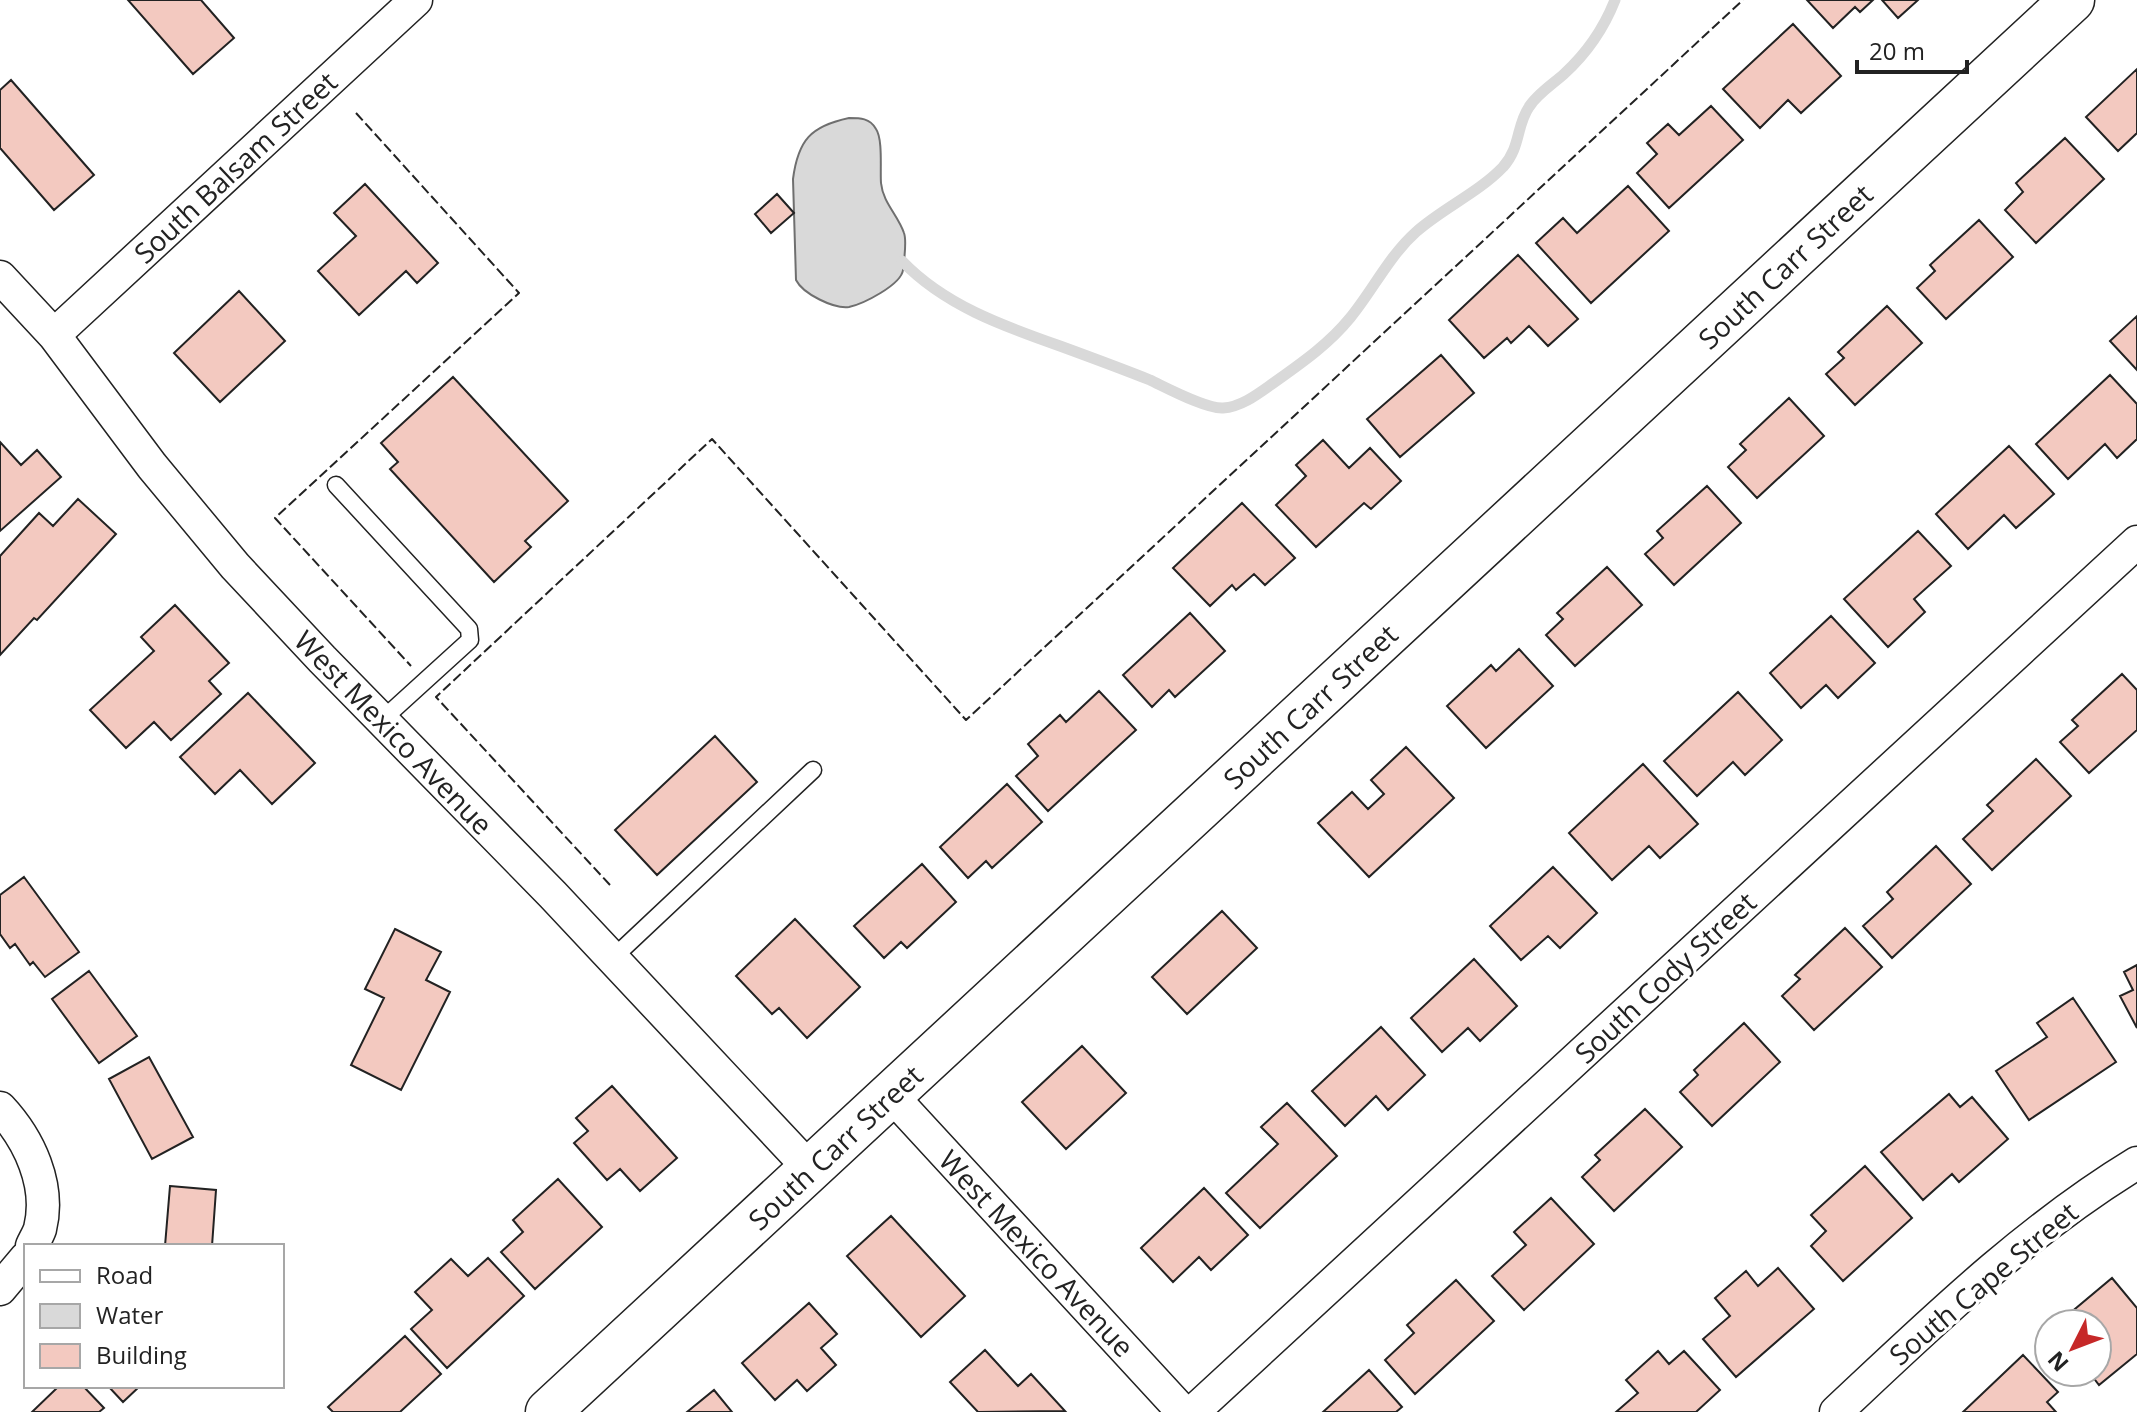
<svg xmlns="http://www.w3.org/2000/svg" width="2137" height="1412" font-family="'Open Sans',sans-serif">
<style>
.water{fill:#d9d9d9;stroke:#6f6f6f;stroke-width:2}
.lines{fill:none;stroke-linecap:round;stroke-linejoin:round}
.stream{stroke:#d9d9d9;stroke-width:11}
.building{fill:#f3c9c0;stroke:#222;stroke-width:2}
.lane-casing{stroke:#222;stroke-width:19}
.street-casing{stroke:#222;stroke-width:35}
.secondary-casing{stroke:#222;stroke-width:47}
.lane{stroke:#fff;stroke-width:16}
.street{stroke:#fff;stroke-width:32}
.secondary{stroke:#fff;stroke-width:44}
.fence{stroke:#222;stroke-width:2;stroke-dasharray:10 4;stroke-linecap:butt}
.labels{text-anchor:middle;dominant-baseline:central;stroke-width:6;stroke-linejoin:round;paint-order:stroke}
.street-label{font-size:28px;fill:#222;stroke:#fff}
</style>
<rect width="100%" height="100%" fill="#fff"/>
<path class="water" d="M849,118c11,0 21,0 27,11 7,10 4,41 5,54 2,20 17,32 23,50 3,8 0,28 -1,37 -2,15 -40,34 -54,37 -15,2 -46,-13 -53,-27l-3,-101c5,-39 18,-53 56,-61z"/>
<g class="lines">
<path class="stream" d="M902,261c42,44 101,65 158,85 30,11 60,22 90,34 17,8 56,29 73,28 18,-1 35,-14 49,-24 28,-20 56,-39 78,-66 23,-28 39,-62 66,-86 27,-24 62,-39 87,-65 18,-20 13,-41 26,-60 8,-13 24,-23 35,-33 23,-21 40,-46 51,-74"/>
</g>
<path class="building" d="M128,0h73l33,38 -41,36z
M1807,0h66l-13,12 -5,-5 -22,21z
M1882,0h36l-20,18z
M1793,24l48,52 -40,37 -13,-13 -28,28 -37,-39z
M2137,69v64l-19,18 -32,-34z
M11,80l83,95 -40,35 -54,-62v-58z
M1711,106l32,34 -74,68 -32,-35 20,-19 -10,-11 21,-19 11,11z
M2065,138l39,41 -68,64 -31,-33 18,-18 -7,-9z
M365,184l73,79 -21,20 -11,-12 -47,44 -41,-44 38,-35 -22,-23z
M1628,186l41,45 -78,72 -55,-60 27,-25 14,15z
M777,194l17,19 -23,20 -16,-19z
M1979,220l34,37 -67,62 -29,-31 18,-17 -5,-6z
M1518,255l60,64 -30,27 -19,-20 -18,17 -4,-5 -23,20 -35,-38z
M239,291l46,50 -65,61 -46,-49z
M1887,306l35,37 -67,62 -29,-31 18,-16 -6,-6z
M2137,316v54l-27,-29z
M1441,355l33,38 -74,64 -33,-38z
M2110,375l27,29v35l-20,19 -12,-14 -37,35 -32,-35z
M453,377l115,124 -43,40 6,6 -37,35 -104,-113 8,-7 -17,-19z
M1789,398l35,38 -67,62 -29,-31 18,-17 -6,-6z
M1323,440l26,28 21,-20 31,33 -30,28 -7,-6 -48,44 -40,-42 30,-29 -10,-11z
M0,442l21,23 16,-15 24,27 -61,54z
M2009,446l45,48 -38,34 -12,-13 -36,34 -32,-35z
M1707,486l34,37 -67,62 -29,-31 18,-16 -6,-7z
M78,499l38,35 -79,86 -3,-2 -34,37v-99l39,-43 14,13z
M1242,503l53,55 -30,27 -11,-11 -18,16 -4,-5 -22,21 -37,-38z
M1918,531l33,35 -37,33 11,13 -37,35 -44,-48z
M1607,567l35,38 -67,61 -29,-31 17,-16 -6,-6z
M175,605l54,58 -20,18 12,13 -50,46 -17,-18 -28,26 -36,-38 64,-59 -13,-14z
M1190,613l35,38 -50,46 -6,-7 -17,17 -29,-32z
M1831,616l44,47 -37,35 -12,-13 -25,23 -31,-35z
M1519,649l34,37 -67,62 -39,-42 44,-41 5,6z
M2122,674l15,16v40l-48,43 -29,-31 18,-16 -6,-6z
M1099,691l37,39 -88,81 -32,-35 22,-20 -10,-12 32,-29 6,7z
M1738,692l44,48 -37,35 -12,-13 -36,34 -33,-35z
M248,693l67,70 -43,41 -32,-34 -25,24 -35,-37z
M715,736l42,46 -100,93 -42,-45z
M1406,747l48,51 -85,79 -51,-54 34,-31 16,17 16,-15 -13,-14z
M2036,759l35,37 -79,74 -29,-31 30,-28 -6,-6z
M1643,764l55,60 -38,34 -11,-12 -37,34 -43,-47z
M1007,784l35,38 -50,46 -6,-7 -18,17 -28,-31z
M1936,846l35,38 -79,74 -29,-32 30,-27 -6,-7z
M922,864l34,38 -49,46 -6,-6 -17,16 -30,-32z
M1553,867l44,46 -37,35 -12,-12 -27,24 -31,-34z
M24,877l55,75 -34,25 -12,-15 -3,3 -15,-21 -5,4 -10,-14v-39z
M1222,911l35,37 -70,66 -35,-37z
M795,919l65,68 -53,51 -28,-30 -7,6 -36,-38z
M1845,928l37,39 -68,63 -32,-34 18,-17 -5,-4z
M395,929l46,23 -15,28 24,12 -49,98 -50,-25 33,-67 -19,-9z
M1474,959l43,47 -37,35 -12,-13 -26,24 -31,-34z
M2137,965v63l-17,-32 13,-6 -9,-18z
M89,971l48,65 -38,27 -47,-64z
M2073,998l43,64 -87,58 -33,-49 51,-34 -10,-14z
M1744,1023l36,39 -68,64 -32,-34 18,-17 -4,-5z
M1381,1027l44,48 -37,35 -12,-14 -31,30 -33,-35z
M1082,1046l44,47 -60,56 -44,-47z
M149,1057l44,80 -41,22 -43,-80z
M612,1086l65,72 -37,33 -20,-22 -13,11 -33,-37 14,-12 -12,-13z
M1949,1094l11,13 12,-10 36,42 -49,43 -7,-8 -29,26 -42,-48z
M1287,1103l50,53 -77,72 -34,-35 52,-49 -17,-17z
M1645,1109l37,38 -68,64 -32,-34 18,-17 -5,-5z
M1865,1166l47,52 -69,63 -32,-35 15,-15 -15,-16z
M558,1179l44,48 -67,62 -34,-37 22,-20 -10,-12z
M170,1186l46,4 -4,56h-47z
M1204,1188l44,47 -37,35 -12,-13 -26,25 -32,-34z
M1551,1198l43,46 -70,66 -32,-34 34,-31 -12,-13z
M891,1216l74,80 -44,41 -74,-81z
M488,1258l36,38 -77,72 -36,-39 21,-19 -17,-18 36,-33 17,17z
M1778,1268l36,41 -78,68 -33,-38 27,-23 -15,-18 31,-27 12,15z
M2112,1278l25,30v46l-38,31 -10,-13 -11,9 -7,-9h26v-48h-40z
M1456,1280l38,41 -79,73 -30,-34 29,-27 -7,-8z
M809,1303l28,31 -16,14 15,17 -29,26 -10,-11 -22,20 -33,-37z
M405,1336l36,38 -41,38h-67l-5,-5z
M985,1350l33,36 13,-12 34,37 -87,1 -28,-30z
M1658,1351l11,13 15,-13 36,39 -24,22h-80l22,-19 -12,-13z
M2023,1355l35,37 -11,10 9,10h-93z
M1369,1370l33,37 -6,5h-73z
M59,1386h24l21,22 -5,4h-67z
M108,1386h32l-17,16z
M714,1390l18,22h-45z"/>
<g class="lines">
<defs>
<path id="lane" d="M336,485l133,144 1,11 -88,80
M613,958l200,-188"/>
<path id="street" d="M0,277l54,58 98,131 83,100 87,93 231,236 257,274
M54,335l362,-335
M891,1095l292,317
M0,1108c29,31 51,77 40,121 -2,6 -6,12 -8,17
M0,1289l26,-31
M1193,1412l944,-870
M1836,1412c95,-89 189,-181 301,-249"/>
<path id="secondary" d="M548,1412l1524,-1412"/>
</defs>
<use href="#lane" class="lane-casing"/>
<use href="#street" class="street-casing"/>
<use href="#secondary" class="secondary-casing"/>
<use href="#lane" class="lane"/>
<use href="#street" class="street"/>
<use href="#secondary" class="secondary"/>
<path class="fence" d="M356,113l163,180 -244,225 136,148
M610,885l-174,-188 276,-258 254,281 777,-720"/>
</g>
<g class="labels">
<g class="street-label">
<text transform="translate(235 167) rotate(-43)">South Balsam Street</text>
<text transform="translate(1785 266) rotate(-43)">South Carr Street</text>
<text transform="translate(1310 706) rotate(-43)">South Carr Street</text>
<text transform="translate(394 732) rotate(46)">West Mexico Avenue</text>
<text transform="translate(1665 977) rotate(-43)">South Cody Street</text>
<text transform="translate(835 1147) rotate(-43)">South Carr Street</text>
<text transform="translate(1037 1253) rotate(47)">West Mexico Avenue</text>
<text transform="translate(1983 1283) rotate(-40)">South Cape Street</text>
</g>
</g>
<rect x="24" y="1244" width="260" height="144" fill="#ffffff" stroke="#a7a7a7" stroke-width="2"/>
<rect x="40" y="1270" width="40" height="12" fill="#ffffff" stroke="#a7a7a7" stroke-width="2"/>
<text x="96" y="1284" font-size="24" fill="#222222">Road</text>
<rect x="40" y="1304" width="40" height="24" fill="#d9d9d9" stroke="#a7a7a7" stroke-width="2"/>
<text x="96" y="1324" font-size="24" fill="#222222">Water</text>
<rect x="40" y="1344" width="40" height="24" fill="#f3c9c0" stroke="#a7a7a7" stroke-width="2"/>
<text x="96" y="1364" font-size="24" fill="#222222">Building</text>
<g transform="translate(2073 1348) rotate(228)"><circle r="38" fill="#ffffff" stroke="#a7a7a7" stroke-width="2"/>
<path d="M0-6L14 30L0 20L-14 30Z" fill="#c62828"/>
<text y="-12" font-size="22" font-weight="bold" text-anchor="middle" fill="#222222">N</text>
</g>
<path d="M1857 60v12h110v-12" fill="none" stroke="#222222" stroke-width="4"/>
<text x="1869" y="60" font-size="24" fill="#222222" stroke="#ffffff" stroke-width="6" paint-order="stroke">20 m</text>
</svg>
